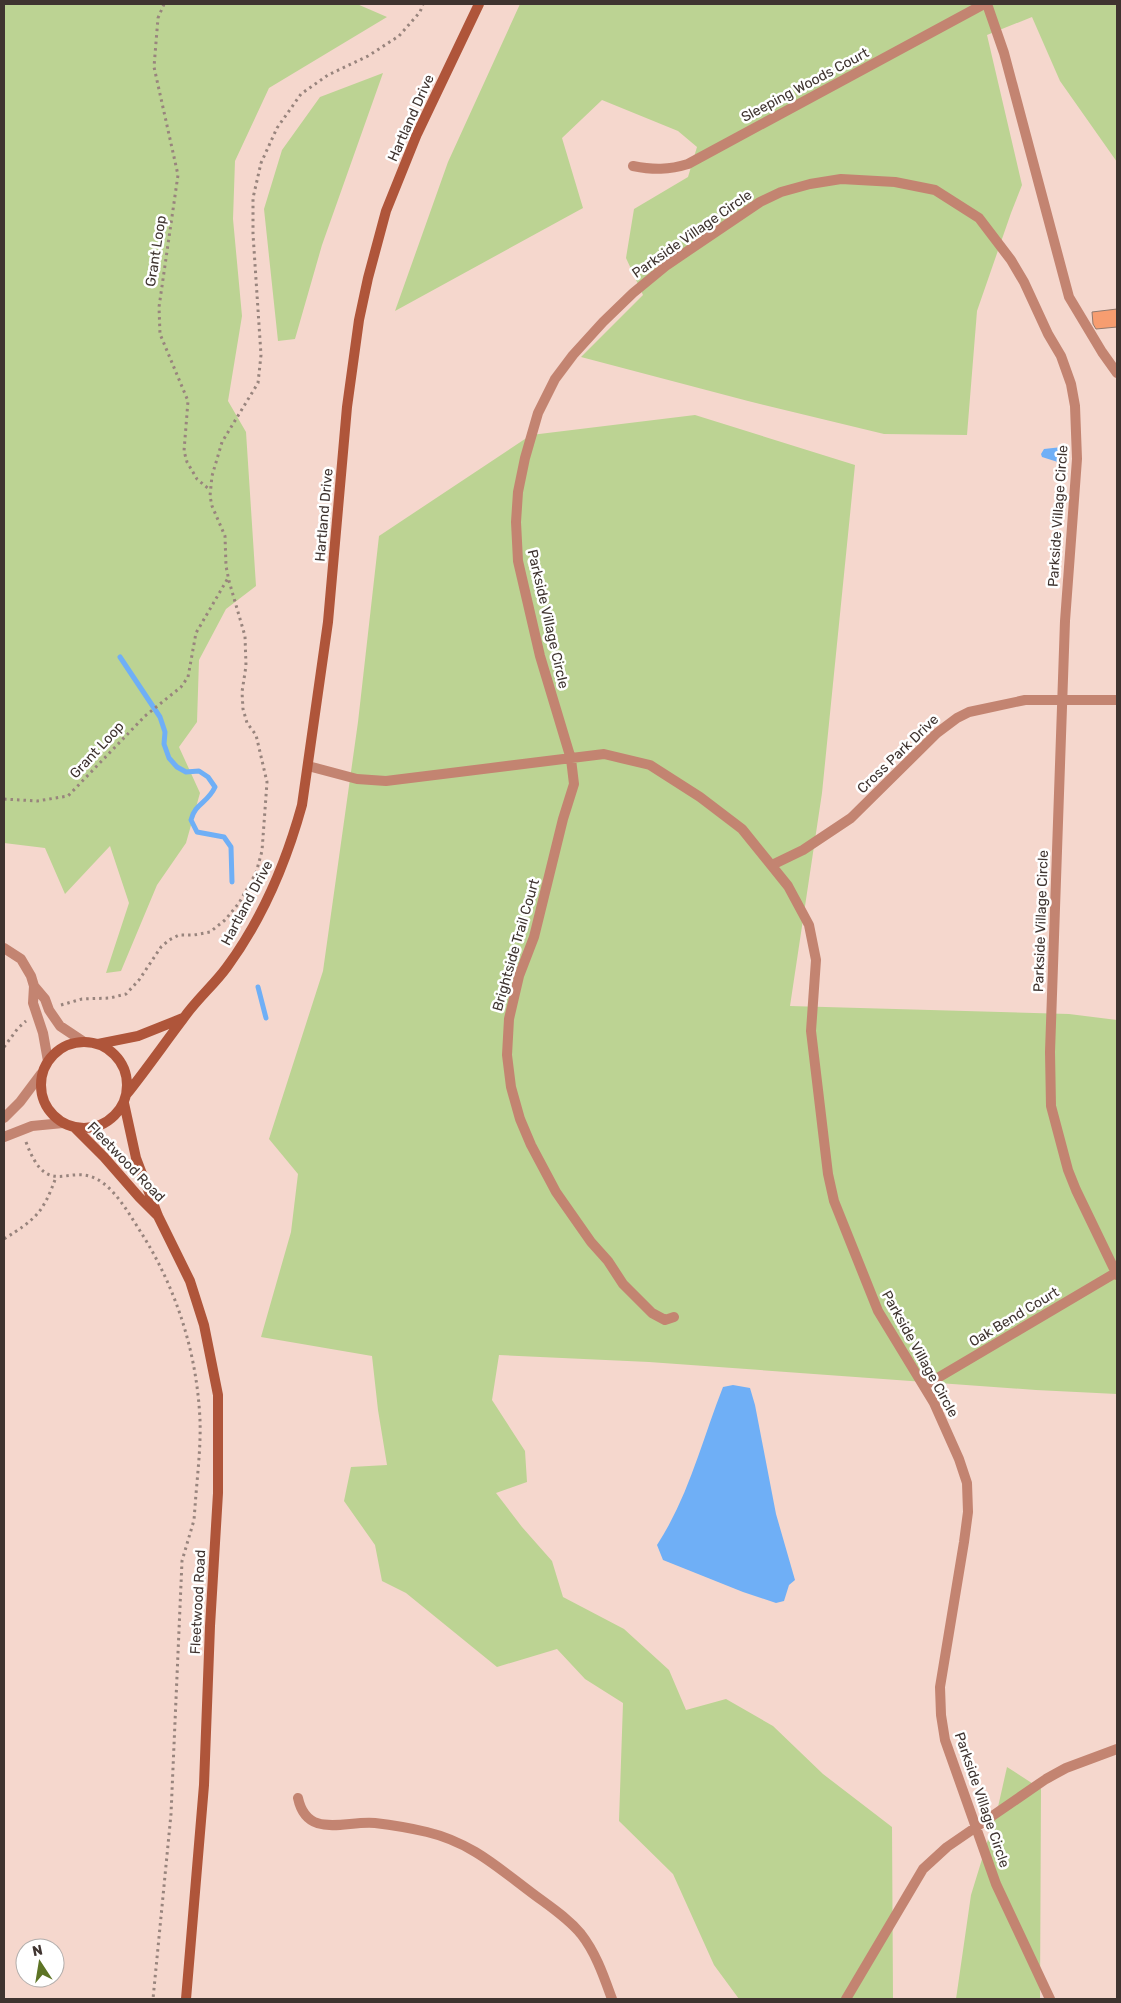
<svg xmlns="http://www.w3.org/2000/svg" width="1121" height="2003" font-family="Rubik,sans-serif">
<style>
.green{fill:#bcd393}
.water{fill:#6faff6}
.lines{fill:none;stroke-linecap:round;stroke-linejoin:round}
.stream{stroke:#6faff6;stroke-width:5}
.building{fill:#f79d70;stroke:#92796d}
.path{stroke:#98847d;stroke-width:3;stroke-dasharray:2.5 4;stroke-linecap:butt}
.service{stroke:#c38471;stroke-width:10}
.minor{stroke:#c38471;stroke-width:10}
.tertiary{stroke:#c38471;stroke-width:10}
.secondary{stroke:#af553a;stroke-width:10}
.labels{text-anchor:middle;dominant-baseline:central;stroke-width:5;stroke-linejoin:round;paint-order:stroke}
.street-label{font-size:14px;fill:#3f3430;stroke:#fff}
</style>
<rect width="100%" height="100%" fill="#f5d7cd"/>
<path class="green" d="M4,4h353l30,13 -118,71 -34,73 -2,58 9,97 -14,85 18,31 10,154 -30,23 -27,51 -2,62 -18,25 21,46 -14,50 -29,42 -36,86 -15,2 23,-70 -19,-57 -45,48 -20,-46 -41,-5z
M520,4h597v158l-57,-81 -28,-64 -45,18 35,150 -11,28 -34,98 -10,124 -83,-1 -136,-33 -167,-44 62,-62 -17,-37 8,-49 54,-32 9,-30 -19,-16 -76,-31 -40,38 21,70 -188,103 53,-149z
M383,73l-61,172 -27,94 -17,2 -14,-132 18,-59 38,-53z
M695,415l160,50 -33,328 -32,213 279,8 48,6v374l-81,-4 -387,-28 -150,-7 -7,45 33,51 2,31 -31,11 26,34 30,34 11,36 61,32 45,41 17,40 40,-11 47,27 50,48 69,53 1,172h-154l-25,-34 -41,-91 -54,-53 4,-118 -38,-24 -28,-30 -60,18 -91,-74 -24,-12 -7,-36 -31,-44 7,-34 36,-2 -9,-55 -6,-54 -111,-19 30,-105 7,-58 -29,-35 54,-168 35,-249 21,-186 152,-101z
M1007,1767l34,22 -1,210h-84l15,-104 27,-88z"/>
<path class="water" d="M1062,447l5,2c3,7 1,11 -6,14l-19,-6 -1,-3 3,-5z
M733,1385l17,3 5,17 21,109 19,66 -6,5 -5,16 -8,2 -33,-11 -80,-32 -6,-15c32,-49 45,-105 66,-158z"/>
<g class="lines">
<path class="stream" d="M120,657l40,60 5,15 -1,12 5,14 8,9 9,5 13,-1 9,6 7,10c-8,17 -20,16 -24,33l6,12 27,5 7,10 1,35
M258,987l8,31"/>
</g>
<path class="building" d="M1117,309v18l-21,2 -3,-5 -1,-12z"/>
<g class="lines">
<path class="path" d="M164,4l-6,14 -4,49 24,108 -19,132 1,27 28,67 -4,50 3,11 10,17 13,11
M4,799l33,2 31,-5 77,-80 36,-29 7,-10 8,-44 32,-55
M61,1005l21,-6 28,-1 16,-4 13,-14 22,-33 8,-7 10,-5h15l16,-3 15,-12 14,-17 17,-30 6,-22 5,-69 -11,-47 -9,-12 -4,-14 -1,-17 4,-26 -1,-30 -16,-55 -3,-15 -1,-30 -13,-30 -2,-10 2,-20 10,-34 36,-59 3,-28 -8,-121v-36l8,-35 16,-35 24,-34 27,-19 40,-19 31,-20 21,-24 3,-8
M4,1047l14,-19 8,-7
M26,1142c23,62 44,16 77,41 16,12 28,34 39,51 35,56 55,120 58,186 1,28 -3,58 -5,87l-1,13 -12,41 -11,253 -18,185
M4,1239c32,-20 39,-26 52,-62"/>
<path class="service" d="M987,4l17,49 65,244 33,55 15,21"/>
<path class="minor" d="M633,166c20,4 36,4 55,-2l296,-160
M308,766l49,13 29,2 218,-27 46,11 50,32 42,32 46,57 21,39 7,35 -5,71 17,143 6,27 44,110 56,92 25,56 8,24 1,29 -4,30 -24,145 1,28 4,25 51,144 54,115
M772,865l31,-15 48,-32 86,-85 20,-15 12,-6 56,-12h92
M4,948l17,11 10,17 3,10 -1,17 10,30 5,28
M34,986l11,13 4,11 11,16 24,16
M674,1317l-9,3 -13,-7 -29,-29 -15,-23 -17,-19 -35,-50 -25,-47 -11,-26 -9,-32 -4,-32 2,-36 10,-43 15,-39 29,-118 11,-35 -3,-25 -31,-103 -22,-95 -2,-39 2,-30 7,-34 13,-45 17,-34 18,-24 30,-33 30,-29 34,-28 93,-63 21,-10 29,-8 31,-5 54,3 40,8 44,28 32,42 13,22 24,52 13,22 10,28 4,22 2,53 -12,162 -15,431 1,54 17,64 8,20 41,85
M924,1386l193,-114
M298,1798c9,42 48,22 77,25 17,2 35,5 52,9 42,10 68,33 101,58 18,14 38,26 53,44 15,19 23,43 31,65
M846,1999l77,-130 24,-22 99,-68 20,-11 51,-19"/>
<path class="tertiary" d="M4,1118l16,-16 21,-28
M4,1137l28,-11 31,-3"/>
<path class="secondary" d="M41 1085a43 43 0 1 1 86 0a43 43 0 1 1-86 0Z
M98,1044l40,-8 45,-18
M126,1095c20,-25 38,-51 57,-76 13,-19 31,-34 44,-52 36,-49 59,-104 75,-162l26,-183 19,-215 12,-87 9,-42 18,-67 31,-77 62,-130
M124,1103l12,55 22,58 32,65 14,44 14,70v98l-8,133 -6,159 -18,214
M74,1127l30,30 35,40 18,18"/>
</g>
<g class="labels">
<g class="street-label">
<text transform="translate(805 85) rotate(-28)">Sleeping Woods Court</text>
<text transform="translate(411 118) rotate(-66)">Hartland Drive</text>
<text transform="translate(692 234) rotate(-35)">Parkside Village Circle</text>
<text transform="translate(156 251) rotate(-81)">Grant Loop</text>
<text transform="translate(324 515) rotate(-85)">Hartland Drive</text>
<text transform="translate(1058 516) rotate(-86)">Parkside Village Circle</text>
<text transform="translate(548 619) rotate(77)">Parkside Village Circle</text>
<text transform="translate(97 750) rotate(-47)">Grant Loop</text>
<text transform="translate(898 754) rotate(-44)">Cross Park Drive</text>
<text transform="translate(247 903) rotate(-62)">Hartland Drive</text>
<text transform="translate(1041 921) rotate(-88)">Parkside Village Circle</text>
<text transform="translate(516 945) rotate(-74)">Brightside Trail Court</text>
<text transform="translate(126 1162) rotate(46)">Fleetwood Road</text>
<text transform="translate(1014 1317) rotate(-31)">Oak Bend Court</text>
<text transform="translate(920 1354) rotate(61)">Parkside Village Circle</text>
<text transform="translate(198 1602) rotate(-87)">Fleetwood Road</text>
<text transform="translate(982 1800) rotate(71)">Parkside Village Circle</text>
</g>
</g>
<rect width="1121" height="2003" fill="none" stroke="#3f3430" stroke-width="10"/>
<g transform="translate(40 1963) rotate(348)"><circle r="24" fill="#ffffff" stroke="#b2aeac"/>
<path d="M0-4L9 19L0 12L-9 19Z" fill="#5d7425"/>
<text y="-8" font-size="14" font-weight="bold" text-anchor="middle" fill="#3f3430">N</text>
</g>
</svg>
